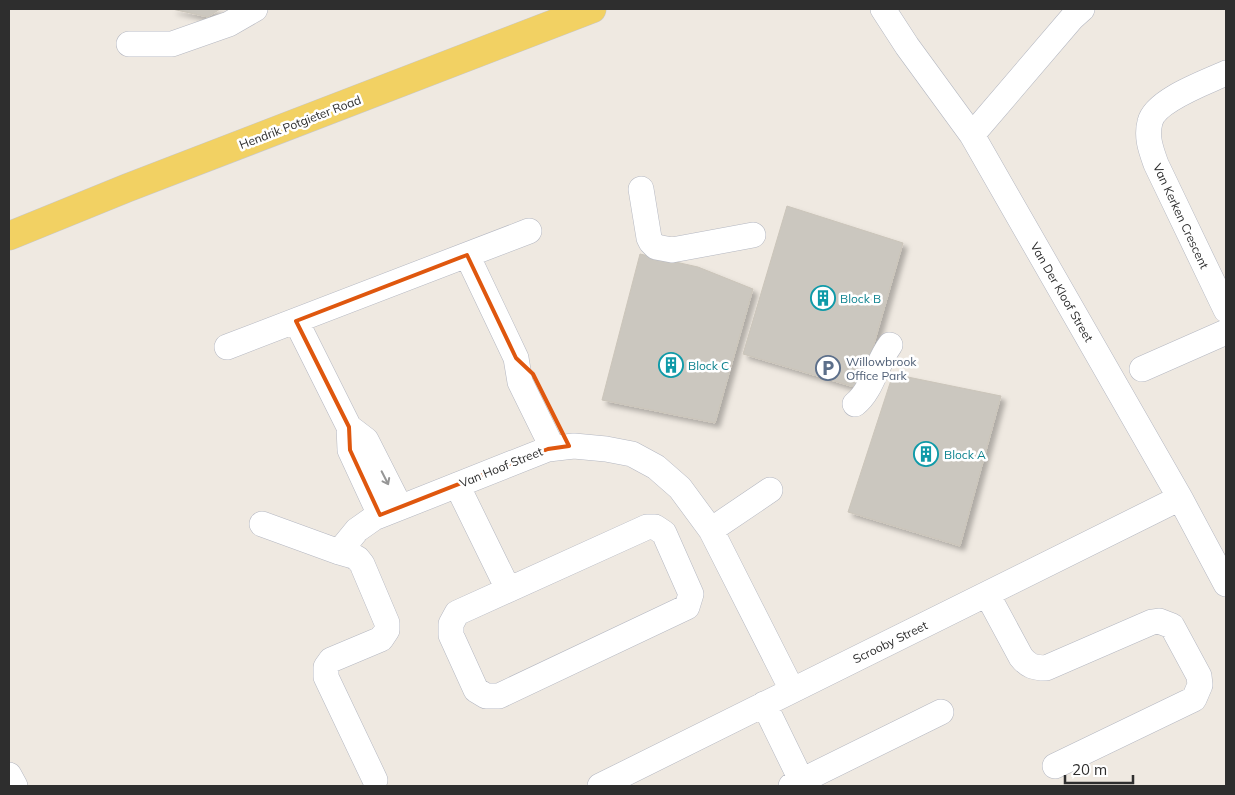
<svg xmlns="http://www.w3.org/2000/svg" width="1235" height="795" font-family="Mulish,sans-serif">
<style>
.building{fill:#cbc7bf;stroke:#cbc5ba;filter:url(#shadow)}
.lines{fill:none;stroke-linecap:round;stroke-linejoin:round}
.minor-casing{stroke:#b4b7c1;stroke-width:26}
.major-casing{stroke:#c9c9c9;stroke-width:29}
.minor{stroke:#fff;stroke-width:25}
.major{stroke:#f2d163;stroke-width:28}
.oneway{stroke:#969696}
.marked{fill:none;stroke:#df570e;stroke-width:4;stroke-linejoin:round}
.labels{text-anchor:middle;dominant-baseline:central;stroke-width:5;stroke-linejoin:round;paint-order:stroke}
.street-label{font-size:12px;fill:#2e2e2e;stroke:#fff}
.culture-label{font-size:12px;fill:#0d838f;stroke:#fff;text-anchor:start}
.service-label{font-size:12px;fill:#4e5e75;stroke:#fff;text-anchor:start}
</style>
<defs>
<filter id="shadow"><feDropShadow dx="4.5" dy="4.5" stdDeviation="2.5" flood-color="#0004"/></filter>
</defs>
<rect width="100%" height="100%" fill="#efe9e1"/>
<path class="building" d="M172,9h48l-12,8z
M787,206l116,37 -42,146 -118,-35z
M640,254l58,13 55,22 -38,134 -113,-23z
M893,374l108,22 -41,150 -112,-34z"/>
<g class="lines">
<defs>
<path id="minor" d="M883,9l24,37 65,89 208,363 46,86
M129,44h43l57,-20 26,-15
M1226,73c-19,9 -71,27 -76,49 -4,15 1,28 6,42l70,146
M972,135l100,-117 10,-9
M641,189l8,49 2,4 5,5 16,3 81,-15
M467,255l49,103 4,24 32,65
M296,321l53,106 1,23 30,65
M227,347l302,-116
M1142,369l84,-37
M855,404c17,-13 22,-42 35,-59
M349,427l17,13 34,67
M457,485l51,104
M262,524l77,28 14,4 5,3 4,5 25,59v7l-6,9 -50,21 -5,7v10l49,103
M647,527h8l9,6 27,61 -4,13 -188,89h-13l-10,-6 -25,-55v-11l6,-11z
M711,530l59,-40
M339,552l18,-22 17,-12 174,-69 26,-3 32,3 26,5 24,13 24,21 31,42 81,160
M987,594l34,63c7,9 13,11 25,11l106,-46 7,-1 13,5 27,50 1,9 -6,14 -139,67
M764,704l40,82
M9,775l6,11
M600,786l580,-288
M791,786l150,-74"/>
<path id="major" d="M9,236l118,-48 465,-179"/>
</defs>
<use href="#minor" class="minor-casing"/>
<use href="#major" class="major-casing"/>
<use href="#minor" class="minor"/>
<use href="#major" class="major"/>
</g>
<defs><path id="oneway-shaft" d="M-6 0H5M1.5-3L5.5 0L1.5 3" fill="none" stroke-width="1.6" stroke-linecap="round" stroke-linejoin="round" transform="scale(1.25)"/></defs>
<use class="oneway" href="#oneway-shaft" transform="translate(385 478) rotate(63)"/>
<path class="marked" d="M467,255l49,103 17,16 36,72 -21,3 -168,66 -30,-65 -1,-23 -53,-106z"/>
<defs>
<symbol id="building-ring" viewBox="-11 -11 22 22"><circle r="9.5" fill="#fff" stroke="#0f9aa8" stroke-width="1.5"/><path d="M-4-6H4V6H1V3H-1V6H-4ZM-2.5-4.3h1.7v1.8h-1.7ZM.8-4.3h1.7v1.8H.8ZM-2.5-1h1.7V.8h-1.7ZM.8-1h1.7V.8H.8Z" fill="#0f9aa8"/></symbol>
<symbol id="parking-ring" viewBox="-11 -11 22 22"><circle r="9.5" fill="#fff" stroke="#5c6f8a" stroke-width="1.5"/><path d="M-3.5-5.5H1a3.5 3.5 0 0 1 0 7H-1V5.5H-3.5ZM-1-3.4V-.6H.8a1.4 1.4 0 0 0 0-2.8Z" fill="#5c6f8a"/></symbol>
</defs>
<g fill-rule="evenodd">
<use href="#building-ring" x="809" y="284" width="28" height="28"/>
<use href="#building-ring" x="657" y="351" width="28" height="28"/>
<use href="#parking-ring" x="814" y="354" width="28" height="28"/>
<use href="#building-ring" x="912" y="440" width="28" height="28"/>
</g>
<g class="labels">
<g class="street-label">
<text transform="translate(300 122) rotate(-21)">Hendrik Potgieter Road</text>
<text transform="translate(1181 216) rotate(65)">Van Kerken Crescent</text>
<text transform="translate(1062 292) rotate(60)">Van Der Kloof Street</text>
<text transform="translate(501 467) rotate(-22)">Van Hoof Street</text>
<text transform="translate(890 642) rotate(-26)">Scrooby Street</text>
</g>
<g class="culture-label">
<text x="840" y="298">Block B</text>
<text x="688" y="365">Block C</text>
<text x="944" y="454">Block A</text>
</g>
<g class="service-label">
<text x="846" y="361">Willowbrook<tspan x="846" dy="14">Office Park</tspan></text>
</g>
</g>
<rect width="1235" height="795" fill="none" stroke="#2e2e2e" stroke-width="20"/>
<path d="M1065 775v8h68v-8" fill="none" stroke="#2e2e2e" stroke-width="2.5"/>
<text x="1072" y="775" font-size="15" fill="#2e2e2e" stroke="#ffffff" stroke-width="4" paint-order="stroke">20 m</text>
</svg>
